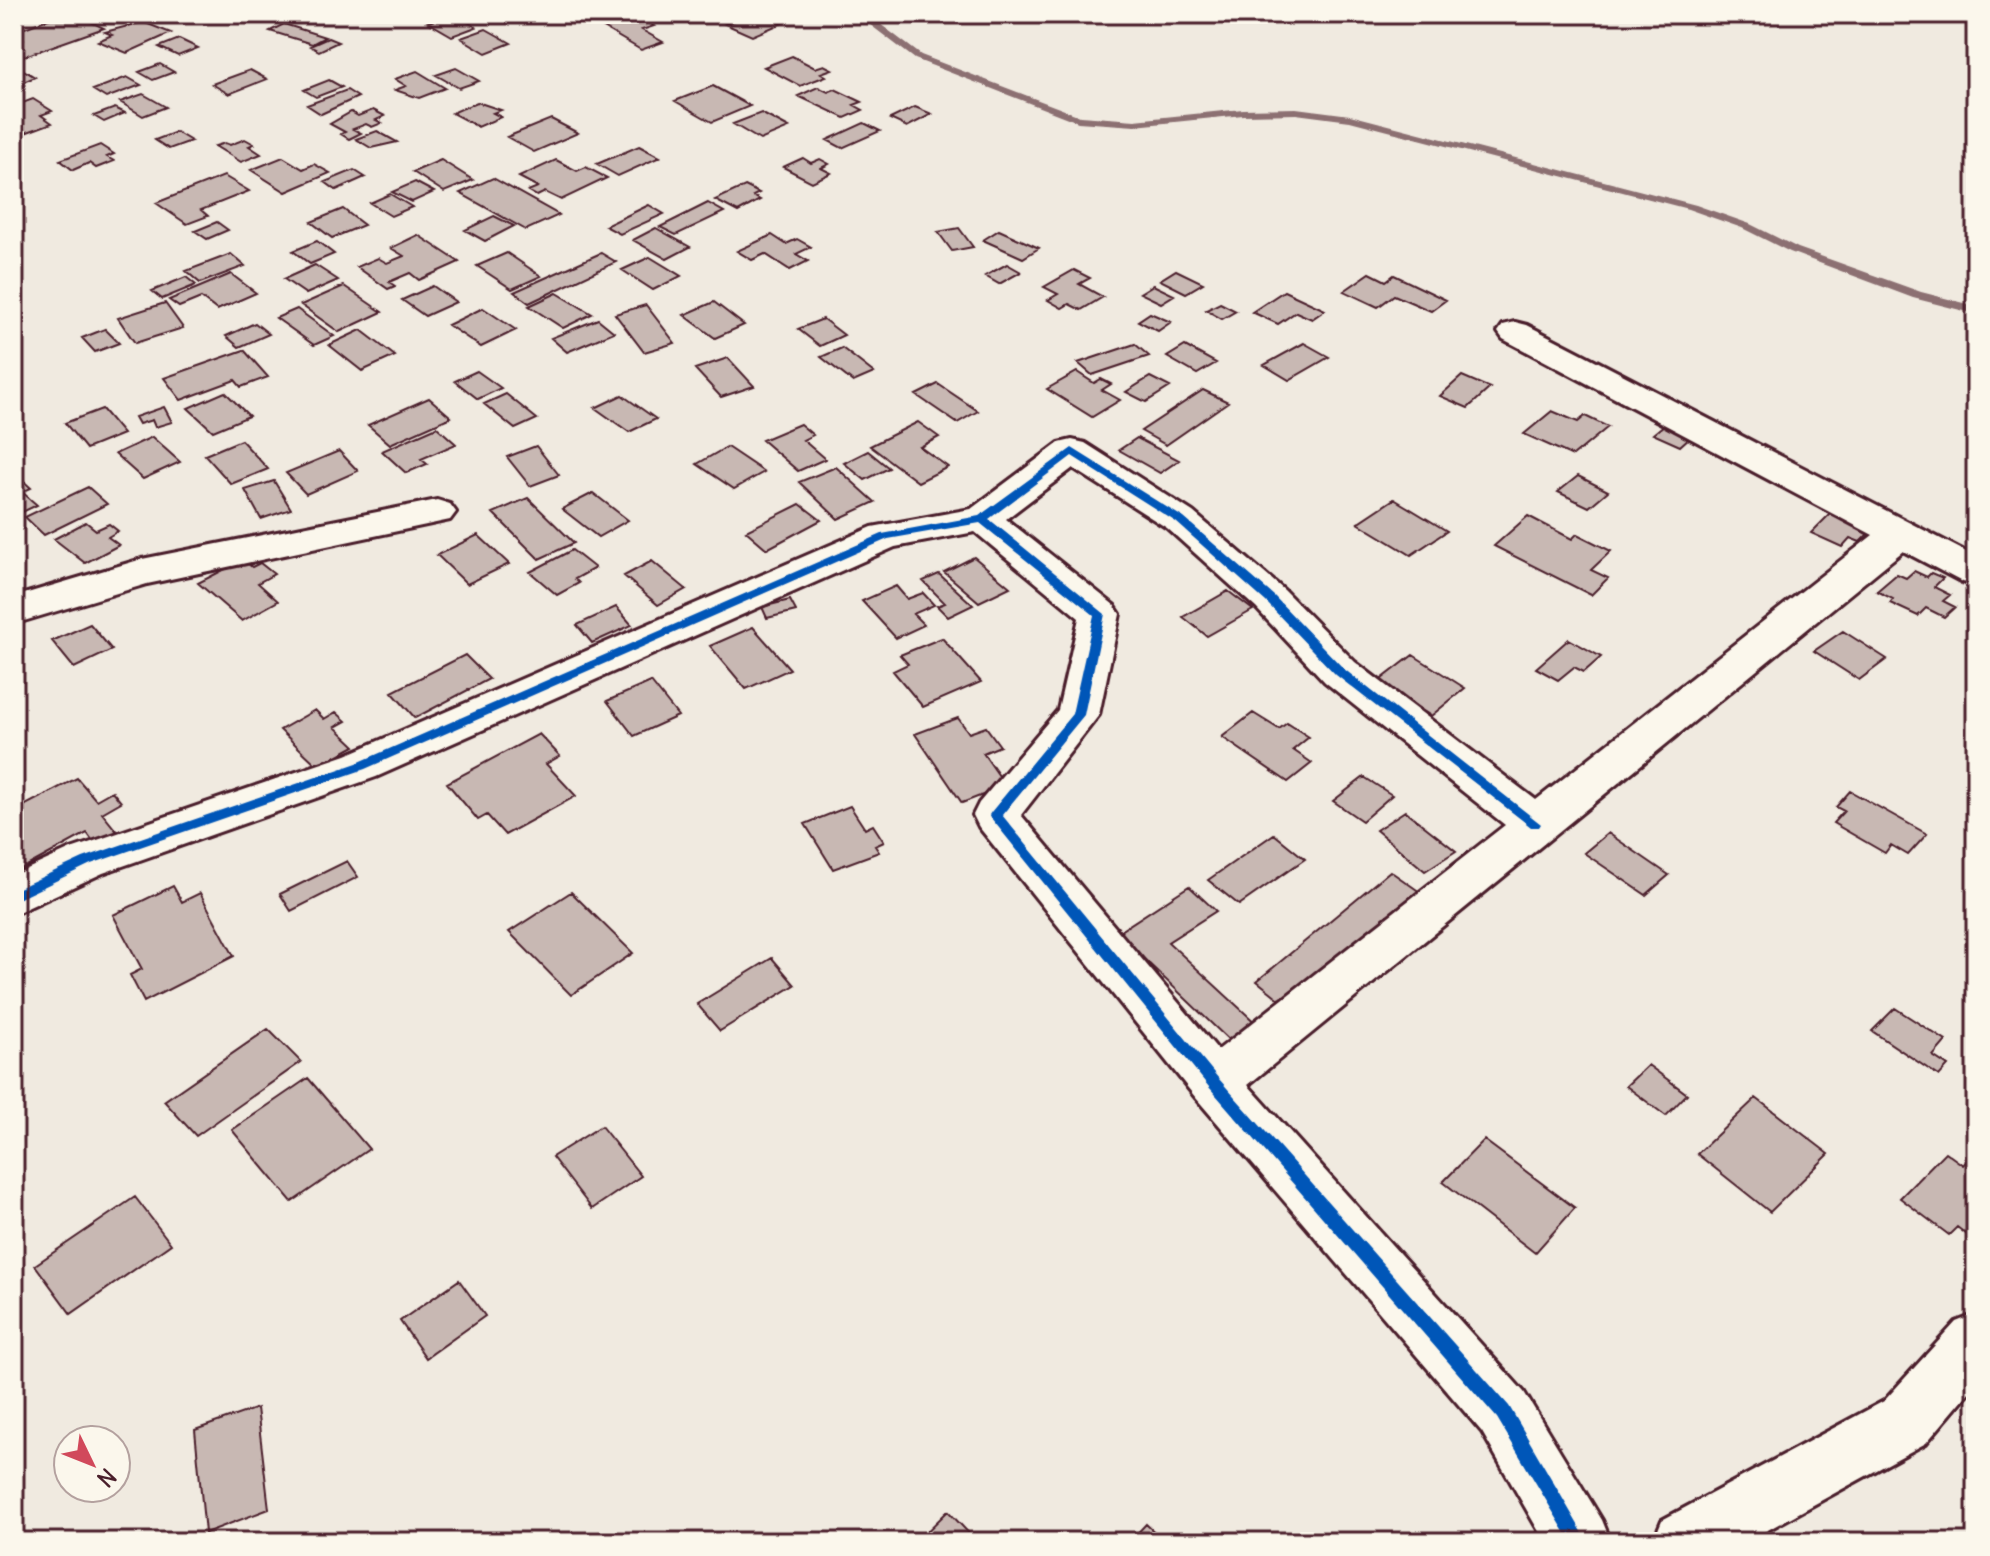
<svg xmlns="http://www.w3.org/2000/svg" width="1990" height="1556" font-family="Delius,sans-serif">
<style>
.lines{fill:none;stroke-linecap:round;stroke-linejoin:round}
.stream{fill:#8c6f72;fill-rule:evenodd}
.building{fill:#c8b8b3;stroke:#4a1f2b;stroke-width:2}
.street-casing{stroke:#4a1f2b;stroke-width:6}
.street{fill:#fbf7ec;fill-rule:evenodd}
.cycleway-casing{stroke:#fbf7ec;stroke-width:5}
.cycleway{fill:#0057b8;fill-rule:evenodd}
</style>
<rect width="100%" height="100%" fill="#f0eae0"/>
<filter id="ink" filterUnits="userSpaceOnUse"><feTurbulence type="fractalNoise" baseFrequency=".0125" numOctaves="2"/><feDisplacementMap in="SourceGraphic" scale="16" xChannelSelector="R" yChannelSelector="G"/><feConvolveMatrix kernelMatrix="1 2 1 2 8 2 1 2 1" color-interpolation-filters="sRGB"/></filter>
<g filter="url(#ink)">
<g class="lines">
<path class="stream" d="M856,14h11l54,41 159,61 55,4 108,-11 53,-1 54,7 346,90 54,19 48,24 123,44 55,14v8l-63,-16 -123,-46 -48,-24 -54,-19 -338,-88 -54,-7 -53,1 -108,11 -57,-4 -163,-63z"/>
</g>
<path class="building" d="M61,14h13l30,14 -82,29 -8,-4v-9l9,-4 -9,-4v-4z
M454,14l22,13 -24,9 -24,-14z
M679,14h37l-19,8z
M728,14h58l-7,3 8,4 -35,15 -27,-12 12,-5z
M624,19l10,5 11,-3 9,5 -12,4 21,12 -22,8 -39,-23z
M143,22l28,11 -44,20 -29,-12 14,-6 -7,-3z
M284,24l41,13 -13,7 -42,-13z
M486,29l25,14 -25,10 -25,-15z
M328,38l10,4 -19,9 -9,-5z
M179,39l19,9 -20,8 -19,-9z
M792,56l23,12 9,-3 8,4 -11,4 5,3 -26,10 -36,-19z
M160,64l14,8 -21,8 -14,-8z
M456,68l23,13 -20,7 -23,-13z
M22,69l13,8 -21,9v-14z
M250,70l17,9 -38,15 -17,-10z
M417,71l28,17 -26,10 -24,-8 11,-4 -11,-7z
M127,77l14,8 -35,13 -13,-8z
M329,80l13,7 -26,10 -12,-7z
M713,86l37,20 -38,16 -37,-21z
M818,87l10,5 7,-3 27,13 -8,3 9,5 -18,8 -47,-22z
M347,90l11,7 -37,17 -14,-9z
M143,94l23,13 -23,9 -23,-14z
M33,99l19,12 -11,4 11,8 -38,14v-37l6,4z
M477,102l24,8 -8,3 8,4 -23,10 -26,-14z
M915,107l17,7 -25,13 -17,-8z
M115,108l10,5 -21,9 -10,-6z
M373,110l12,6 -9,4 6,3 -10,4 -6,-3 -13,5 8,4 -12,6 -8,-5 4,-2 -15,-8 21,-12 7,4z
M761,113l28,15 -29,12 -27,-16z
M551,119l27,14 -44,19 -27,-15z
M864,123l16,8 -38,17 -15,-8z
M377,131l20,11 -26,6 -15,-9z
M176,132l15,9 -22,8 -14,-9z
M245,139l9,5 -5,2 12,8 -20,8 -26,-16 10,-3 5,2z
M100,145l14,9 -7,3 7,4 -18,7 -7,-5 -16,7 -13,-10z
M639,146l21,11 -42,19 -21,-12z
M283,157l20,12 11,-5 16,9 -44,19 -35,-22z
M803,158l8,5 9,-4 9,5 -8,4 10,5 -19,9 -29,-15z
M441,160l32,20 -29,12 -31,-20z
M556,160l21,11 9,-4 21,11 -46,22 -16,-8 -8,4 -9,-5 10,-4 -19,-10z
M354,170l11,7 -29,13 -11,-8z
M224,176l25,15 -48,19 7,6 -21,8 -31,-21z
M493,178l66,37 -33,15 -66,-37z
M415,182l19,10 -22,10 -20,-10z
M745,186l14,7 -6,3 7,4 -22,12 -23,-12z
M390,194l22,13 -21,9 -21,-13z
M708,203l16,9 -48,23 -16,-8z
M649,205l15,9 -44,20 -15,-8z
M343,209l21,16 -32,13 -21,-16z
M494,216l20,10 -29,15 -20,-11z
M217,222l11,8 -21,9 -12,-8z
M656,228l34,19 -23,12 -34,-19z
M959,228l14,19 -21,4 -14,-19z
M999,230l40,18 -16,10 -40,-18z
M418,235l41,27 -40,18 -9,-7 -21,9 6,4 -7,3 -31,-22 21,-9 9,5 17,-7 -13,-8z
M772,235l14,9 11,-5 14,8 -15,7 12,7 -18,9 -25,-16 -13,6 -15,-9z
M317,241l17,13 -24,10 -17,-13z
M507,253l34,23 -29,13 -35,-23z
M601,253l15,9 -87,41 -15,-11z
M231,254l14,12 -45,17 -14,-12z
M650,257l31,19 -28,14 -31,-20z
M1007,264l14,8 -22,12 -14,-8z
M315,265l23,15 -32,14 -22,-15z
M1074,270l16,8 -11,6 24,13 -22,13 -12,-6 -7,4 -14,-8 10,-6 -14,-7z
M1176,270l27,13 -17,10 -26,-13z
M1370,273l16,8 8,-6 52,25 -15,11 -37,-16 -16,12 -34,-16z
M231,274l25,19 -39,17 -16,-12 -22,9 -10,-7z
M186,277l10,8 -34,14 -10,-8z
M1153,285l21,10 -13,8 -21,-10z
M344,286l38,26 -43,20 -38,-27z
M433,286l23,16 -31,14 -23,-16z
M1284,291l41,19 -13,9 -16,-7 -18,12 -26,-12z
M557,293l35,21 -29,14 -34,-22z
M714,302l30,23 -29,13 -31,-23z
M165,303l18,25 -48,15 -17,-25z
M1220,303l16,8 -14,8 -16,-9z
M646,305l29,38 -31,9 -29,-38z
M483,308l33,22 -35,17 -33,-22z
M297,309l37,27 -20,9 -38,-27z
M1150,313l21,9 -13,9 -20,-10z
M598,319l16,13 -47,20 -16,-14z
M823,319l21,16 -24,11 -22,-17z
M255,323l14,11 -30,13 -13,-11z
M105,329l14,14 -24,9 -13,-14z
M361,330l34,26 -33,15 -33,-26z
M1304,343l25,14 -40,23 -25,-15z
M1135,344l14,12 -57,19 -14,-12z
M1185,346l31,17 -19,11 -30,-17z
M842,348l32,25 -21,9 -32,-25z
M244,350l24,27 -27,10 -6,-7 -54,20 -17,-22z
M728,358l26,28 -33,11 -26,-28z
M477,371l24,17 -23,11 -23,-18z
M1077,372l17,11 7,-4 10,5 -9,6 18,10 -28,17 -45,-28z
M1462,376l28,12 -22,20 -28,-12z
M1150,377l20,10 -24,15 -20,-10z
M938,384l40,27 -21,12 -41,-28z
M1203,390l25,12 -62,43 -25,-14z
M225,392l24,24 -36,15 -25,-23z
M506,394l31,25 -22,10 -31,-25z
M622,395l34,24 -27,13 -34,-24z
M429,398l22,19 -61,27 -22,-19z
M164,407l8,15 -17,5 -3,-7 -13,4 -4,-7z
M102,409l21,25 -37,15 -21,-26z
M1552,411l26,11 7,-6 23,11 -35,29 -49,-22z
M918,422l21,15 -19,10 28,20 -30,15 -48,-36z
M800,424l13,11 -10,5 22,19 -27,12 -36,-31z
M1664,425l26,12 -10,9 -27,-12z
M437,427l19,17 -35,15 6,5 -21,9 -24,-22z
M152,437l28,25 -37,17 -28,-25z
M1137,438l42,22 -19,13 -41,-23z
M241,440l27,29 -37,15 -26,-29z
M536,446l23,29 -29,11 -23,-29z
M727,447l37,25 -30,17 -37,-25z
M339,451l19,20 -52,23 -20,-21z
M868,451l21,17 -24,12 -21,-17z
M836,467l39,35 -37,17 -39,-37z
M1578,476l30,15 -19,16 -31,-15z
M19,477l12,11 -9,4 15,13 -23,11v-36z
M274,481l17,28 -30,10 -16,-29z
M88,487l19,17 -63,31 -19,-18z
M593,493l35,27 -30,17 -36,-28z
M528,498l46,45 -35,16 -46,-46z
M1394,499l53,32 -36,24 -53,-32z
M800,504l21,16 -54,29 -21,-18z
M1831,513l40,18 -11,11 -10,-4 -8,9 -31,-14z
M1528,516l44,23 5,-5 34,17 -20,19 17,8 -17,17 -97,-49z
M86,522l10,8 13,-6 9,7 -10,6 11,8 -34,18 -31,-24z
M478,535l31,29 -42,20 -30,-29z
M572,550l23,18 -20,11 4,4 -22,12 -27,-23z
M974,557l36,30 -31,15 -35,-30z
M243,560l9,7 8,-4 14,11 -16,9 20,18 -36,20 -44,-38z
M652,561l34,28 -28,16 -34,-29z
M1914,571l13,6 4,-4 12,5 -9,9 16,8 -7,6 12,6 -11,10 -18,-9 -8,8 -28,-13 3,-4 -16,-8 20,-17 9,4z
M939,574l34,31 -25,12 -11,-11 8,-3 -22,-22z
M896,586l11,13 16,-6 11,12 -21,9 11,11 -28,13 -34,-37z
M1228,591l25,19 -46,26 -24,-19z
M790,600l6,11 -29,7 -5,-11z
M616,607l16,18 -40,18 -15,-18z
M90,624l22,26 -38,18 -22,-27z
M753,627l37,42 -44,20 -36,-43z
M1843,631l44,28 -28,21 -45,-29z
M942,638l39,44 -58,25 -30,-36 15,-7 -8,-9z
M1569,639l32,18 -17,15 -10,-5 -16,13 -22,-12z
M465,655l24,24 -74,39 -23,-26z
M1413,655l52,33 -34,28 -53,-34z
M651,682l27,34 -44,20 -27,-35z
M315,710l9,9 12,-7 10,9 -11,6 20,19 -37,20 -38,-36z
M1253,713l26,16 8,-6 22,14 -16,13 19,13 -24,19 -66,-45z
M958,718l11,15 17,-6 14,19 -17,7 23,33 -44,17 -47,-69z
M539,734l21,22 -14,8 30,32 -71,39 -18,-20 -9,5 -31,-37z
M1364,777l28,18 -30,26 -29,-20z
M77,778l19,22 16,-9 9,11 -19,11 16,20 -22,12 -9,-12 -73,40v-62z
M1850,791l77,43 -19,21 -17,-10 -6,8 -52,-30 11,-12 -8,-4z
M850,806l15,23 8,-4 11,17 -9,4 4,6 -46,17 -28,-45z
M1405,811l51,40 -31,20 -49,-41z
M1608,833l61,42 -23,20 -62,-42z
M1274,834l31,25 -66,46 -31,-25z
M347,861l11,16 -67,34 -11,-17z
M1390,871l30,21 -133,113 -30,-24z
M173,886l9,16 18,-9 34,63 -90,46 -14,-27 12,-6 -29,-54z
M1189,886l27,25 -48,31 92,85 -26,18 -117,-112z
M571,892l62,61 -62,42 -62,-63z
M772,958l23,27 -75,46 -23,-27z
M1895,1008l51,33 -13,15 15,10 -9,10 -67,-45z
M268,1029l33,33 -105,74 -32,-35z
M1648,1065l39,29 -21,22 -40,-30z
M308,1078l61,71 -77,53 -60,-72z
M1756,1098l73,56 -59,58 -73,-58z
M601,1126l40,50 -49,33 -40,-52z
M1484,1140l91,68 -40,45 -92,-71z
M1945,1152l18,13 10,-10 3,3 -1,83 -18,-14 -8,8 -49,-37z
M135,1197l36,47 -100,70 -36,-49z
M459,1280l26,36 -59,42 -26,-37z
M257,1408l12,101 -64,24 -10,-103z
M948,1511l29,31h-61z
M1146,1524l19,18h-36z"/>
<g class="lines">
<defs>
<path id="street" d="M1515,322l12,3 449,232v29l-14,-4 -59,-31 -655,534 276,307 78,128 9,22h-66l-63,-110 -286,-334 -217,-271 -6,-12 6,-12 79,-93 21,-92 -104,-86 -80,15 -519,230 -273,96 -89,41v-39l57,-26 275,-94 526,-228 99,-18 88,-66 13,-3 13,3 108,69 91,78 71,72 181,138 337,-265 -370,-196 -5,-7 5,-7zM1073,468l94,60 89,80 69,74 180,143 -287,225 -197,-235 78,-100 21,-101 -6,-9 -108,-86z
M437,500l13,4 6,8 -6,8 -303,64 -133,40v-27l128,-38z
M1976,1314v70l-50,59 -180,99h-93l9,-22 222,-119 72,-79z"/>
</defs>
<use href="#street" class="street-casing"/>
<use href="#street" class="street"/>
<defs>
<path id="cycleway" d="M1072,448l112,70 90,78 70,73 197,155 -2,3h-8l-195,-152 -70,-73 -90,-80 -104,-66 -83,63 116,95 -21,101 -82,100 217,264 290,327 79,136h-17l-74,-124 -288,-331 -218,-269 -2,-3 2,-3 81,-98 22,-99 -114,-92 -92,16 -523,230 -274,95 -77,37v-11l69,-32 274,-95 525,-229 97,-18z"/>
</defs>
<use href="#cycleway" class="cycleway-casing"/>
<use href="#cycleway" class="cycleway"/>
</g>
</g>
<rect width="1990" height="1556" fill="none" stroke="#fbf7ec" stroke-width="48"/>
<rect x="24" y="24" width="1942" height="1508" fill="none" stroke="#4a1f2b" stroke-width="3" filter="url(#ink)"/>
<g transform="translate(92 1464) rotate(133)"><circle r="38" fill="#fbf7ec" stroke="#b4a19f" stroke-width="2"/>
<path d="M0-6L14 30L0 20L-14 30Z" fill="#d1495b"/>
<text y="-12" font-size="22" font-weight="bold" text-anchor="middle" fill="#4a1f2b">N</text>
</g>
</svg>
